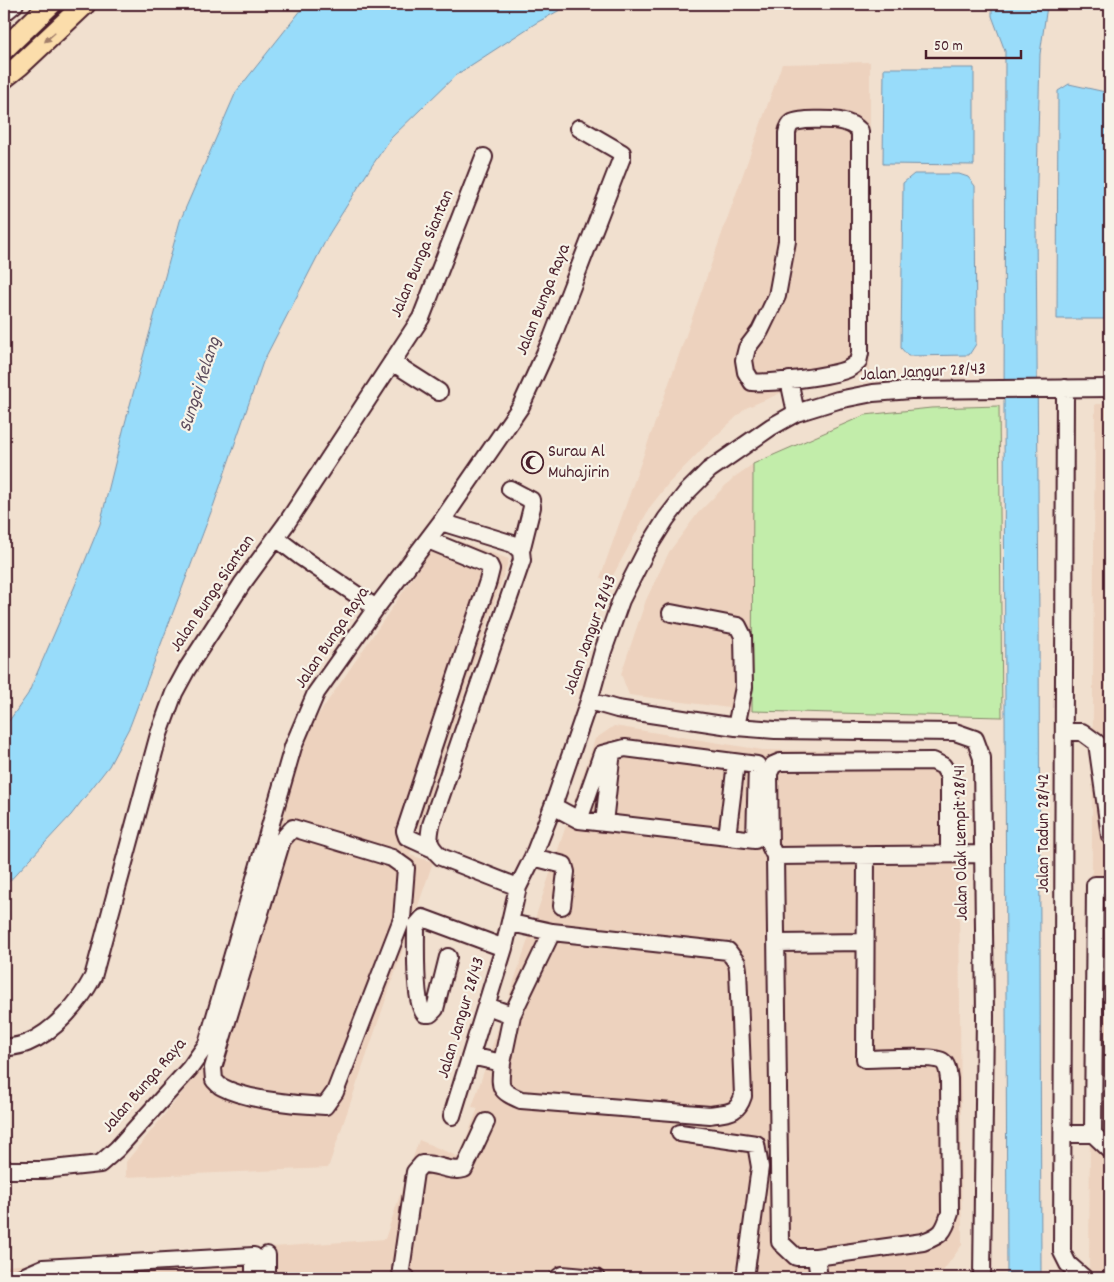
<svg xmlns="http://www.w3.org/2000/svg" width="1114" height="1282" font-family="Dekko,sans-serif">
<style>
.built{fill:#edd2be}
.green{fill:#c2edaa;stroke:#86866a}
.water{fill:#98dcfa;stroke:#7990a7}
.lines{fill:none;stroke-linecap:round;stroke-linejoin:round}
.minor-casing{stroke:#4a1f2b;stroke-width:20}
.major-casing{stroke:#4a1f2b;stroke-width:24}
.minor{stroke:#f7f3e8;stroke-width:16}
.major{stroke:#fbddab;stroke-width:20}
.oneway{fill:#a27e6b}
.labels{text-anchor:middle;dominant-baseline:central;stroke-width:4.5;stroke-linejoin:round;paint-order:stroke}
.street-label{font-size:18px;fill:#4a1f2b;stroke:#f7f3e8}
.poi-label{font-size:18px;fill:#4a1f2b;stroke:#f7f3e8;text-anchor:start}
.water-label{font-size:19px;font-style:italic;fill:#5e4e5f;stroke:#f7f3e8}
</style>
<rect width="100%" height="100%" fill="#f1e0cf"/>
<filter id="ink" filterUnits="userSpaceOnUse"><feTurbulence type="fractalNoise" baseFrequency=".02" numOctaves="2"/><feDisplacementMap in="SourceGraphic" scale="10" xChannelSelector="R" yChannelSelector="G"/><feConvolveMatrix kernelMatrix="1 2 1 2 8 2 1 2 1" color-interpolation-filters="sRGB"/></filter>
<g filter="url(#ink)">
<path class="built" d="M870,62v312l-27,2 -60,16 -37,16 -45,42 -33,34 -18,23 -40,74 -10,-3 182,-514z
M1095,404h15v874h-21z
M753,464l-1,247 -123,-16 -8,-21 25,-74 23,-48 29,-39 35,-35z
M442,535l67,24 -99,296 23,7 -105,306 -202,9v-15l85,-105 90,-317z
M614,726l149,24 176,2 19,22 4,471 -19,26 -95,7h-843v-12l380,-27 34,-99 40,17 19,-49 -6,-1 123,-368z"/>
<path class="green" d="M999,406l3,311 -250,-6 1,-247 112,-49 66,-7z"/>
<path class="water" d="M306,4h265l-35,19 -80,52 -65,63 -20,29 -42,67 -66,128 -49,142 -84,222 -21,40 -38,49 -67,72v-159l24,-34 46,-106 26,-64 24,-97 56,-206 56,-129z
M992,4h55v2l-7,48 -4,169 3,394 2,661h-34l-3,-864 1,-363 -13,-35z
M884,68h90v97l-91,-1z
M1069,84l41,9v226h-53l1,-228z
M914,174h45l9,3 7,9 1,158 -7,11 -61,1 -7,-8 2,-165z"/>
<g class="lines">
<defs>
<path id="minor" d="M4,13l11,-9
M806,120c19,0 41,-3 54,11v222l-2,9c-3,2 -6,5 -10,7 -15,7 -79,15 -96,13l-6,-10 -2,-12 3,-12 13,-17 17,-35 10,-55v-108c3,-13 8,-11 19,-13z
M392,362l47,30
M789,380l7,33
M1065,388l-3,864 6,12 16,14
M510,489l21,11 1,7 -11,44
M441,522l72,22 8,7 1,9 -91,265c-3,17 -3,20 10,32l77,30
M276,538l25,19 75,51
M428,540l61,25 2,4 -3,12 -83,250 2,6 24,11
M671,613l67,13 5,10 1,51 -8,40
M589,701l28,8 119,18 39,3 180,2 20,7 7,19 3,258 -3,262
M1064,732h18l15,11 13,93
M553,806l26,14 176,20 2,-75 -132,-17 -23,6 -23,66
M604,823l8,-72
M293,828l99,30 14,10 -4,51 -67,173 -10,14c-27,-1 -79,-6 -103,-19 -3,-1 -6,-5 -8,-7l-1,-12 69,-228z
M727,837l9,-74
M866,855l-1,204c15,0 66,-4 77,2 6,4 6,12 7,18l1,134c-6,19 -8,22 -27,29l-107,15h-20l-16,-15 -5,-386 208,-2
M775,856l-5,-10 -1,-73 4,-8 7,-3 153,-1 10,5 6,10v78
M533,857l31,8 2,7 -4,34
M777,943l88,-1
M448,957l-13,52 -5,5h-5c-11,-9 -9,-71 -9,-88l7,-8 81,30
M487,1006l25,9 40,-83
M4,1048c7,-1 16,-2 23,-5 27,-11 53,-41 66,-66l66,-243 15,-41 13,-24 55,-85 44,-60 135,-206 63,-161
M471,1056l31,7c-2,24 -5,27 19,37l189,15c17,-3 27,0 33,-19l-5,-126 -1,-7 -9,-12 -176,-19 -41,-9
M502,1063l10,-48
M452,1116l52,-168 14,-61 15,-30 20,-51 36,-105 14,-50 18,-51 25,-49 20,-32 20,-26 23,-23 62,-43 25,-14 42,-13 35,-7 38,-3 199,-2
M680,1133l76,11 4,23 -15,111
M1063,1134h30l17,16
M1093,1134l2,-249h15
M4,1170h39l57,-6 17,-15 73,-81 17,-24 86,-297 23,-54 60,-85 65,-86 80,-116 31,-68 70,-181v-4l-43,-25
M816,1257l3,21
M20,1278l23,-10 211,-12v22
M267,1278v-23
M407,1278l-4,-2 -2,-6 14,-98 7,-8c14,-1 28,9 42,5l22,-47
M558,1278l4,-3 34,3"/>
<path id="major" d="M4,49l47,-45
M4,78l15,-12 66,-62"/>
</defs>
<use href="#minor" class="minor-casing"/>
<use href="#major" class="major-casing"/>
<use href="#minor" class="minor"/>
<use href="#major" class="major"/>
</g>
<defs><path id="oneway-solid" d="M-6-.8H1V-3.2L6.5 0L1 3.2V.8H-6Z" transform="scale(1.25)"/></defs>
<use class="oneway" href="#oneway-solid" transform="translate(50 37) rotate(138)"/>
</g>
<defs>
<symbol id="mosque-ring" viewBox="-11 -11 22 22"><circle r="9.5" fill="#f7f3e8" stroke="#4a1f2b" stroke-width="1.5"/><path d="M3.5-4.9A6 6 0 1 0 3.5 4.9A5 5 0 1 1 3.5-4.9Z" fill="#4a1f2b"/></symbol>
</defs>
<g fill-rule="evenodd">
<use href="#mosque-ring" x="520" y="450" width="25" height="25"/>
</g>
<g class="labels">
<g class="street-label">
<text transform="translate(423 254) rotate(-67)">Jalan Bunga Siantan</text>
<text transform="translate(544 300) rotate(-68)">Jalan Bunga Raya</text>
<text transform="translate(923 373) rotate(-3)">Jalan Jangur 28/43</text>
<text transform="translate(213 594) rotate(-56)">Jalan Bunga Siantan</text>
<text transform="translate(591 635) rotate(-70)">Jalan Jangur 28/43</text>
<text transform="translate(333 638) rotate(-56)">Jalan Bunga Raya</text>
<text transform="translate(1044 833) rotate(-90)">Jalan Tadun 28/42</text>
<text transform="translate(962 843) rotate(-91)">Jalan Olak Lempit 28/41</text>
<text transform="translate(462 1018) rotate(-73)">Jalan Jangur 28/43</text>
<text transform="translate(145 1086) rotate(-49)">Jalan Bunga Raya</text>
</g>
<g class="poi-label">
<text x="548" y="452">Surau Al<tspan x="548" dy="21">Muhajirin</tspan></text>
</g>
<g class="water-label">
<text transform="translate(201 385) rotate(-72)">Sungai Kelang</text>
</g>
</g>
<rect width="1114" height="1282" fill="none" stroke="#f7f3e8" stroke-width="20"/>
<rect x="10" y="10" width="1094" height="1262" fill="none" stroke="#4a1f2b" stroke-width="2" filter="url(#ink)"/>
<path d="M926 50v8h95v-8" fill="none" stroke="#4a1f2b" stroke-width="2.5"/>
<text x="934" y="50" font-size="15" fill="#4a1f2b" stroke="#f7f3e8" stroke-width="4" paint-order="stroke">50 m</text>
</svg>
